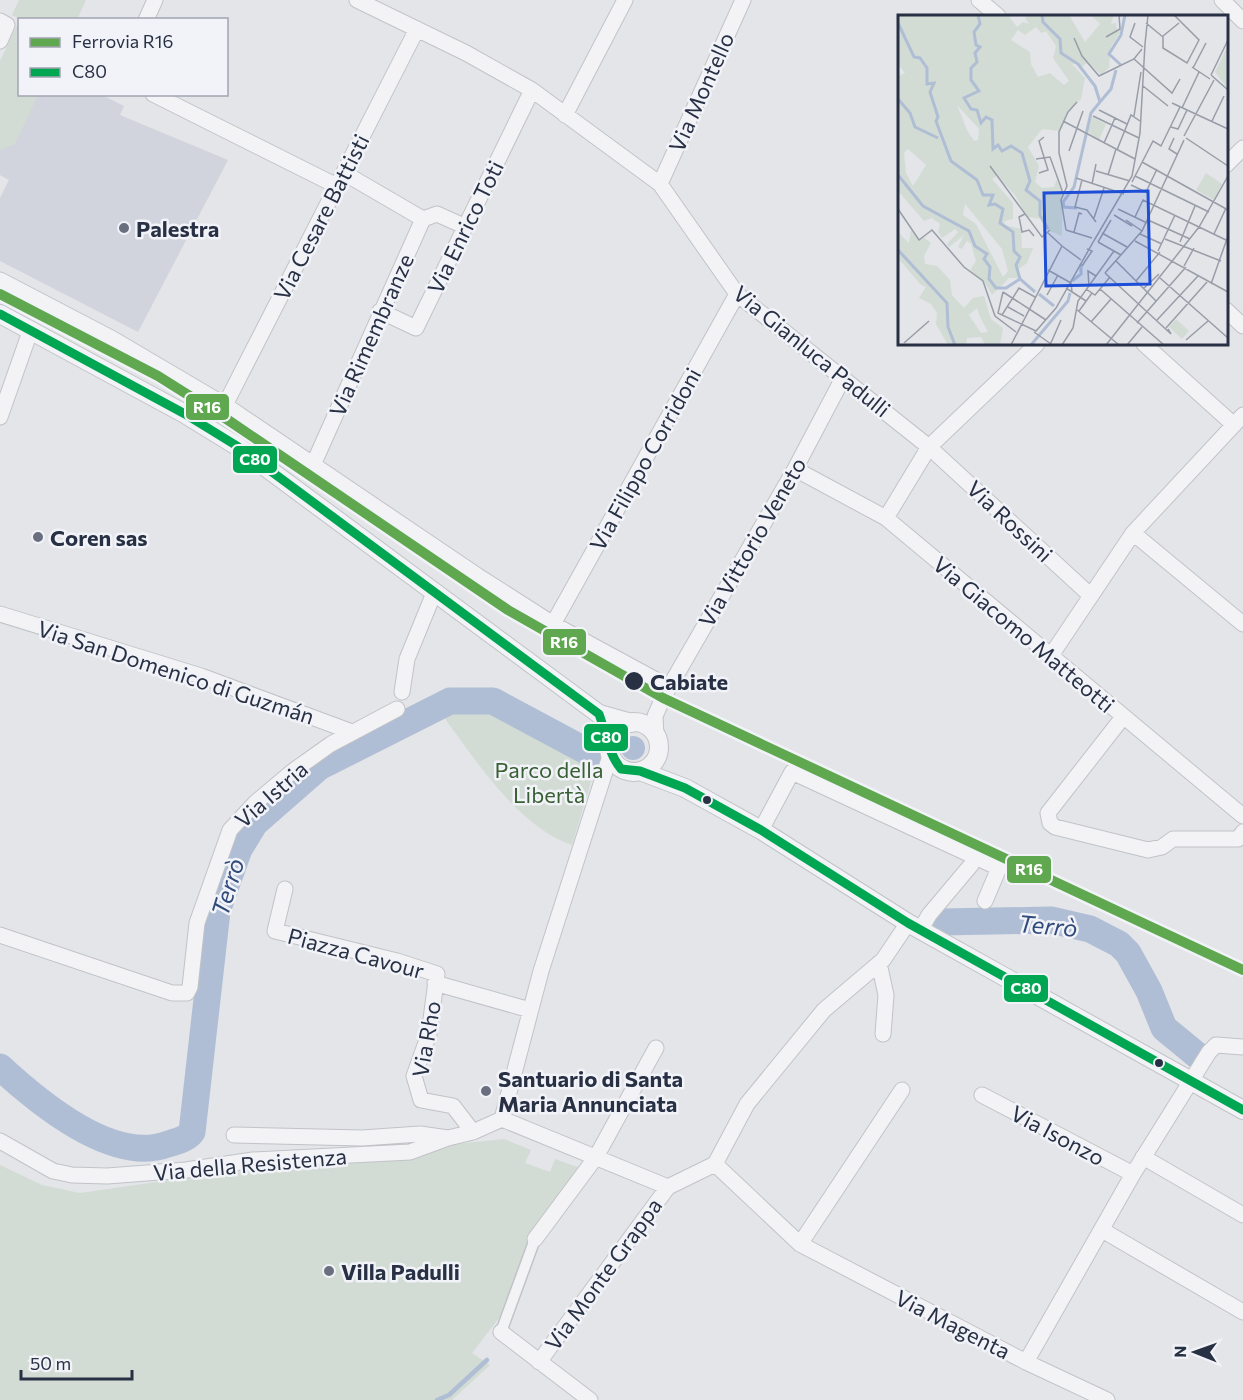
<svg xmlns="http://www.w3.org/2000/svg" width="1243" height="1400" font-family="Commissioner,sans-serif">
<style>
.built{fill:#d1d4dc}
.green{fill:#d2dcd4}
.water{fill:#b0bed5}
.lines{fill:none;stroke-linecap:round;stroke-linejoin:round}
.stream{stroke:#b0bed5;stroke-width:4.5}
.river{stroke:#b0bed5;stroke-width:27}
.pedestrian-casing{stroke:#c1c3c7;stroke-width:13}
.minor-casing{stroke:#c1c3c7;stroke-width:17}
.tertiary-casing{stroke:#c1c3c7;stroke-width:20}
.pedestrian{stroke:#f3f3f5;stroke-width:10}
.minor{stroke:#f3f3f5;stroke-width:15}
.tertiary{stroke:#f3f3f5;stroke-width:18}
.bus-1-casing{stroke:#f1f3f8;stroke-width:14}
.bus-1{stroke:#00a651;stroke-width:9}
.rail-1-casing{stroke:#f1f3f8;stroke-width:15}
.rail-1{stroke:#5fa84f;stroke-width:10}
.poi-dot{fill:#696f7e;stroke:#f1f3f8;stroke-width:2}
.stop-dot{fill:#283044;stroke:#f1f3f8;stroke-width:2}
.labels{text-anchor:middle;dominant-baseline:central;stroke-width:5;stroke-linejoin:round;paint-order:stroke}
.street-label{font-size:22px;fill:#283044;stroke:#f1f3f8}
.poi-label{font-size:22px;font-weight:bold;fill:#283044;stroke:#f1f3f8;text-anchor:start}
.stop-label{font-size:22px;font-weight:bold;fill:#283044;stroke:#f1f3f8;text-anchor:start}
.park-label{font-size:22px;fill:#396035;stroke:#f1f3f8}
.water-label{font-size:24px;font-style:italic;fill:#304b7b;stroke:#f1f3f8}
.inset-river{fill:none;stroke:#b0bed5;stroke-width:3}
.inset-road{fill:none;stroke:#989da7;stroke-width:1.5}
.view{fill:#1d4ed8;fill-opacity:0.15;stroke:#1d4ed8;stroke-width:3}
.inset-edge{fill:none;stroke:#283044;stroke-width:3}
.line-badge{stroke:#f1f3f8;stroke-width:2}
.badge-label{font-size:16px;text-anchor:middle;font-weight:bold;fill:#fff}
</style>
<rect width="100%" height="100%" fill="#e3e5e9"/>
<path class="built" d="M0,61l20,33 82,1 22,11 -4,9 108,45 -90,172 -138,-71v-63l9,-18 -9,-5z"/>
<path class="green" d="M19,0h67l-9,20 -57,-1 -8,-4z
M19,21l1,73 18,1 -23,49 -15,6v-89z
M469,706l29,2 13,5 86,49 -25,83c-54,-17 -99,-89 -132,-133z
M504,1139l27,11 -6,13 25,9 5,-13 28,10 -42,54 -23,45 -12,41 -34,44 18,12 -38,35h-452v-235l42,20 38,8 187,-27 143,-7 46,-15z"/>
<path class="water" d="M621 748a12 12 0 1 1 24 0a12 12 0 1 1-24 0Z"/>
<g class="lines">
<path class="stream" d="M437,1400l12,-5 38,-35"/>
<path class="river" d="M942,922l109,-2 39,9 29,15 9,9 21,38 15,37 34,28
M0,1067c38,35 113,98 168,77 9,-3 19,-5 24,-12l25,-221 22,-62 16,-26 64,-56 131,-66h43l108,58"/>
<defs>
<path id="pedestrian" d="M501,1332l34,-93"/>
<path id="minor" d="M357,0l109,53 66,37 128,94 77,110 192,153 161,148
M979,0l19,16
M1222,0l21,21
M146,20l9,-20
M0,21l7,4 -7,16
M153,94l184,92
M565,115l60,-115
M1226,165l17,-17
M344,173l79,46
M660,184l83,-184
M0,280l113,59 112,66 253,171 75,48 116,63
M1226,310l17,16
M380,311l36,17 116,-238
M1144,344l90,81
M225,405l192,-376
M0,417l31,-88
M313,465l110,-246 14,-5 29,13
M795,469l91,49 357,298
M886,518l43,-71 108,-103
M1133,533l110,91
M0,614l201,62 151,56
M553,624l184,-330
M1050,657l83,-124 110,-118
M402,692l5,-33 27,-66
M1123,717l-75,96 2,10 5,4 93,23 14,-3 11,-8h65l5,-7
M656,736l-1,-20 8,-18 132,-229 48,-91
M761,830l31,-58 207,96 -14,33
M285,889l-10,42 122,30 40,13 -8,60 -15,42 7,24 32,6 20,26
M921,929l8,-14 42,-50 4,-9
M0,935l172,58h15l3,-6 7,-64 33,-93 25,-27 38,-32 38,-27 66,-35
M879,963l7,32 -3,39
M435,983l95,27
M982,1095l151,79
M502,1119l39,-148 69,-215
M502,1119l166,68
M234,1135l128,3 58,-4 28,4
M0,1141l53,30 19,4 35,1 79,-6 67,-10 157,-8 38,-14 25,-6 29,-13
M1143,1157l100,58
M715,1164l85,80 226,118 81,38
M715,1164l32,-60 77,-94 59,-50 25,-37
M1102,1230l141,82
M535,1239l61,-82 60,-109
M800,1244l102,-154
M501,1332l89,68
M539,1362l129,-175 47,-23
M1026,1362l107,-188 76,-122 7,-7 27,2"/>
<path id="tertiary" d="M0,314l185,100 52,32 362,268 32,9
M609 747a25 25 0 1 1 50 0a25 25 0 1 1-50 0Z
M640,771l45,17 76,42 147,93 335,187"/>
</defs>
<use href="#pedestrian" class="pedestrian-casing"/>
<use href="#minor" class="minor-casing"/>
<use href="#tertiary" class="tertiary-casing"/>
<use href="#pedestrian" class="pedestrian"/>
<use href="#minor" class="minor"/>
<use href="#tertiary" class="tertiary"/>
<defs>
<path id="bus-1" d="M0,314l185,100 52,32 362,268c7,19 9,39 22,55l19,2 45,17 76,42 147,93 335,187"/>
</defs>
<use href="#bus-1" class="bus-1-casing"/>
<use href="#bus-1" class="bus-1"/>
<defs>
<path id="rail-1" d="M0,294l158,82 70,44 280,190 155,88 580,272"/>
</defs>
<use href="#rail-1" class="rail-1-casing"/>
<use href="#rail-1" class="rail-1"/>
</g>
<g class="poi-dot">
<circle cx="124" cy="228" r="6"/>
<circle cx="38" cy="537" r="6"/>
<circle cx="486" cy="1091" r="6"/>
<circle cx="329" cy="1271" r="6"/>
</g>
<g class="stop-dot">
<circle cx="634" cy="681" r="10"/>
<circle cx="707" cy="800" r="5"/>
<circle cx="1159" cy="1063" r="5"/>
</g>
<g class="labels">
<g class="street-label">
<text transform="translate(701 92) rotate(-66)">Via Montello</text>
<text transform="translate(321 217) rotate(-63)">Via Cesare Battisti</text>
<text transform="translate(465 227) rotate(-64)">Via Enrico Toti</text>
<text transform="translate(371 335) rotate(-66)">Via Rimembranze</text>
<text transform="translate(812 351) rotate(39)">Via Gianluca Padulli</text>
<text transform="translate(645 459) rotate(-61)">Via Filippo Corridoni</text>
<text transform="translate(1010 521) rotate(43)">Via Rossini</text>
<text transform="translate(752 542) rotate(-60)">Via Vittorio Veneto</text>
<text transform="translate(1024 634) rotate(40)">Via Giacomo Matteotti</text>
<text transform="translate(176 672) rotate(18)">Via San Domenico di Guzmán</text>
<text transform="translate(271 794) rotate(-41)">Via Istria</text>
<text transform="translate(356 953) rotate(15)">Piazza Cavour</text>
<text transform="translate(426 1039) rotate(-80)">Via Rho</text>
<text transform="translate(1058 1135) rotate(28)">Via Isonzo</text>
<text transform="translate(250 1164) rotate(-5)">Via della Resistenza</text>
<text transform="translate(603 1274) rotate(-54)">Via Monte Grappa</text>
<text transform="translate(953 1324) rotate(27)">Via Magenta</text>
</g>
<g class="poi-label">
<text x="136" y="228">Palestra</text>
<text x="50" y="537">Coren sas</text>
<text x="498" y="1078">Santuario di Santa<tspan x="498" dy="25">Maria Annunciata</tspan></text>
<text x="341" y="1271">Villa Padulli</text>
</g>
<g class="stop-label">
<text x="650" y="681">Cabiate</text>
</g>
<g class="park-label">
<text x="549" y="769">Parco della<tspan x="549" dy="25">Libertà</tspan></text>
</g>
<g class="water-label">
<text transform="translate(227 887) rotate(-73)">Terrò</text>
<text transform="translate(1048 925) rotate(5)">Terrò</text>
</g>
</g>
<g transform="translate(898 15)">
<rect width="330" height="330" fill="#e3e5e9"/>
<path d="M0,0h110l9,12 6,-5 6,2 -4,-6 3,-3h41l16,27 15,-18 -9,-9h23l-3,9 5,-1 1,7 4,1 -10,16 -2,21 -8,7 -13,-13 -6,5 -4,-4 -6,1 13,14 -4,21 -13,11 -9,21 -17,-2 -14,18 11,19 -4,16 7,6 12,-1 3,-8 5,13v44l-15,-6 -5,-11 -15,-2 -12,-22 -18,-19 -5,3 21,24v16l-9,2 1,4 16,4 1,19h11l-6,15 -10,7 3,8h-11l-17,17 -7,-12 -15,-13 6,-9 -5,-17 -4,-3 -5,8 -4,-2 6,-12 -15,12 -2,-3 11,-12 -3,-3 -13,9 -4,-6 2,-8 -8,-6 -8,3 -26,-30v-115l7,-3 -7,-9zM138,12l5,6 5,-2 10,15 -3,12 16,23 -5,4 -14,-12 -12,4 -7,-13 -1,-12 -19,-12 7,-10 7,5zM59,90l22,24 -1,11 -4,1 -7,-11zM10,134l18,16 -13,21 -7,-13 -2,-20zM67,189l37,45 6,22 -5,6 -27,-53 -13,-9zM330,30v44l-13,-17zM194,102l14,7 -7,16 -11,-8zM308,158l16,11 -8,16 -18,-10zM13,215l8,9 4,-2 8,6 -7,13 1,8 12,2 13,14 2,15 12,13 9,-10 11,-2 7,23 12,9 -3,17h-15l-4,-8 -14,1 -1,7h-18l-12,-21 1,-11 -6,-9 -12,-6 7,-11 -6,-3 -22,-26v-26l11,11zM79,293l3,9 8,15 -7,1 -12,-18zM278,304l13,12 -7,8 -13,-12z" fill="#d2dcd4" fill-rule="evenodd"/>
<path class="inset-river" d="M80,0l2,9 -6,8 2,13 4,2 -5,6 2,9 -6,6v12l8,11 -15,7 7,11 6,1 4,13 5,-6 6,3 1,29 5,-4 4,6 9,-5 11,7 8,28 -4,9 14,11v14l8,14M144,0l1,7 17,17 1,14 17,11 17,22 5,16 -9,11 -17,74 -11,15 1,5 13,1M0,8l16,34 6,1 7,10v16l7,-1 -4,9 8,25 -2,4 15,40 26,19 6,15h10l-4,10 6,-1 8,5 -3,14 13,9 1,19 6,6 -4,8 4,14 15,13M223,50l-12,-11 12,-19 4,-20M0,84l12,14 5,14 23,11M202,87l11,-13 5,-19M0,160l25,31 46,25 6,15 12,8 -3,5 6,8 -1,12 7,9h10l14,-9M0,235l49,53 1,24 7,18M174,266l9,-7v-10M141,279l15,12M133,330l37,-44 2,-8"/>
<path class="inset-road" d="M237,8l-5,14 13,10M248,8l17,14v11l24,15 12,-23 -25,-25M265,21l16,-13M208,22l14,-8 -1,-14M176,23l8,18 17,20 35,-17 8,-10M247,29l3,-29M236,44l38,34 8,-14M294,52l18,12M295,53l13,-25M313,60l17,-35M313,60l17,15M245,71l25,20M274,88l56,26M284,93l17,-36M201,95l28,14M195,101l46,22M236,101l7,-44M165,106l72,38M314,106l12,-25M273,112l7,2 9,-19M286,121l30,-56M276,123l-5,11 8,5M288,123l42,28M206,128l11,-25M219,135l14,-35 9,6M171,136l14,-40M138,144l14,-2 13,36M244,147l86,48M92,151l52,71 8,-7M198,156l34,10M141,158l9,-3 -9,-29 5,-4M210,160l8,-26M237,161l74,36M178,163l48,16M184,165l-7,27 12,3 9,12M234,167l21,-41 8,5 19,-39M194,169l4,-20M233,170l15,7 11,-23M0,194l21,31 13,-10 32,37 19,14 12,35 21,16M220,194l29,14M127,199l-6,3 3,15 7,-2 5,6M216,200l18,11M237,202l8,-17 83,40M196,203l10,-30M228,205l16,11M250,205l42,19M168,215l-5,-30 6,-14 -8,-33v-21l9,-20 9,-10M168,215l26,8M176,217l5,-19 3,1M150,218l14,13M204,218l25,14M242,219l22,10M316,219l12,-26M197,224l37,-63 8,-43 5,-89M267,224l56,22M237,226l93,51M200,227l13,-22M200,227l23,13M282,227l15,-36M164,231l19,14M260,236l17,-36M218,246l40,40M184,251l10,-15 -5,-2M286,251l10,-18M150,255l23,13 1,9M207,258l37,-42 42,-91M207,258l66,61 -3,-5M262,263l68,60M238,266l24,-29M313,269l17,-48M191,271l-1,-15 8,5M168,273l20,13M188,274l9,6 15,-18M202,274l64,56M245,274l16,-15M105,277l-5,21 38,18 20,-23 40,-71M105,277l43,28M149,280l11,-20M110,292l16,9M178,294l43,36M181,296l13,-18M104,300l17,-27 16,9M259,305l41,-44M193,307l20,-23M239,308l49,-56M268,313l41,-46M136,317l17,12M288,325l22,-19M6,328l25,-22M113,330l51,-99M152,330l11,-25M164,330l11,-17 5,-27 36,-50M208,330l93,-118 29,-51M229,330l15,-18"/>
<path class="view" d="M250,176l2,93 -104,2 -2,-93z"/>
<rect width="330" height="330" class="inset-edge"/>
</g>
<g class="line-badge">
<rect x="185" y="393" width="45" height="28" rx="6" fill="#5fa84f"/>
<rect x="232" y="445" width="46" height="29" rx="6" fill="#00a651"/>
<rect x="542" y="628" width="45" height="28" rx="6" fill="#5fa84f"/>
<rect x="583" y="723" width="46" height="29" rx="6" fill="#00a651"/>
<rect x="1006" y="855" width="46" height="29" rx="6" fill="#5fa84f"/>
<rect x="1003" y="974" width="46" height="29" rx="6" fill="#00a651"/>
</g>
<g class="badge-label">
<text x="207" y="413">R16</text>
<text x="255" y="465">C80</text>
<text x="564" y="648">R16</text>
<text x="606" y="743">C80</text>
<text x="1029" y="875">R16</text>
<text x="1026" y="994">C80</text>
</g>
<rect x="18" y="18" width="210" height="78" fill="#f1f3f8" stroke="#a1a5b0" stroke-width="1.5"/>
<rect x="30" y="38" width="30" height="9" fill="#5fa84f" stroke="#a1a5b0" stroke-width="1.5"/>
<text x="72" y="48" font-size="18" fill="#283044">Ferrovia R16</text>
<rect x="30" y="68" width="30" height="9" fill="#00a651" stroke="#a1a5b0" stroke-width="1.5"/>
<text x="72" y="78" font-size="18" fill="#283044">C80</text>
<g transform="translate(1195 1352) rotate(271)" stroke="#f1f3f8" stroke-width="4.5" paint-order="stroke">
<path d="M0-4.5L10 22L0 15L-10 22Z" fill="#283044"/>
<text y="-9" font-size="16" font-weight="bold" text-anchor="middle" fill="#283044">N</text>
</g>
<path d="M21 1370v9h111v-9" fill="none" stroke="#283044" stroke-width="3"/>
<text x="30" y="1370" font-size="18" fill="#283044" stroke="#f1f3f8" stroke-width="4.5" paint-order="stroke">50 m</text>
</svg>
